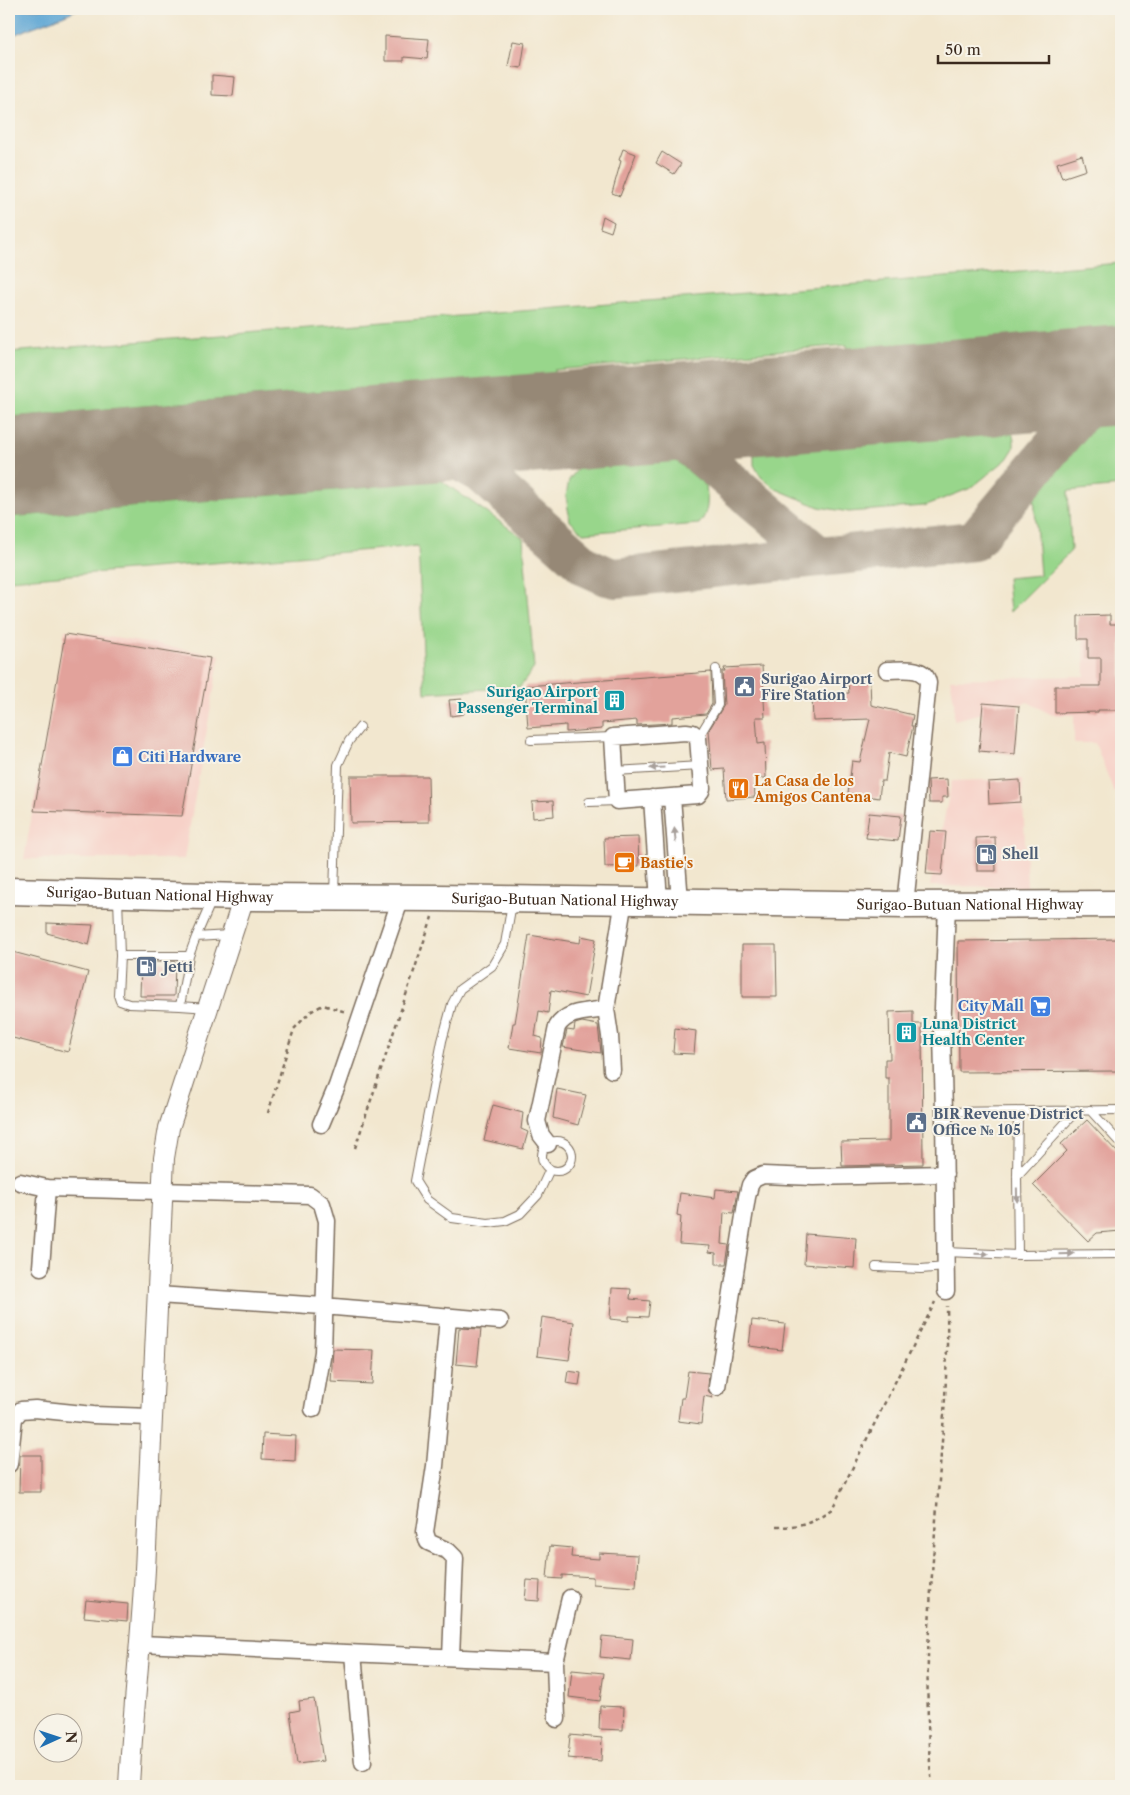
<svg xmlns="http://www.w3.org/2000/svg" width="1130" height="1795" font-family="'Libre Caslon Text',serif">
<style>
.built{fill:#f7d1c8}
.green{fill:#98d68b;stroke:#6a8054}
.water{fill:#5da6d4;stroke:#4c6879}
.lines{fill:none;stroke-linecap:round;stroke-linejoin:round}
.taxiway{stroke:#968876;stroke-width:40}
.runway{stroke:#968876;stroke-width:100}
.building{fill:#e2a29b}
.service-casing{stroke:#7b6c5c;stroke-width:10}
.minor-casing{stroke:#7b6c5c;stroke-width:19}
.tertiary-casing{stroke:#7b6c5c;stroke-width:22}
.trunk-casing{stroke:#7b6c5c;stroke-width:29}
.path{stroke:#7b6c5c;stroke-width:2.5;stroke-dasharray:4 4;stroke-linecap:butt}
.service{stroke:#fff;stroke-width:8}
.minor{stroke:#fff;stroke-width:16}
.tertiary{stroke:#fff;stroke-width:20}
.trunk{stroke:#fff;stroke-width:26}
.oneway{fill:#a79f9a}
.labels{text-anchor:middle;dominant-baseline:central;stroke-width:4;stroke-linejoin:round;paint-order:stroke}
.service-label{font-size:14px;font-weight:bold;fill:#4e5e75;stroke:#f7f3e8;text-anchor:start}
.culture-label{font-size:14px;font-weight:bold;fill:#0d838f;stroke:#f7f3e8;text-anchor:end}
.shop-label{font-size:14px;font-weight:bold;fill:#366cbe;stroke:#f7f3e8;text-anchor:start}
.food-label{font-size:14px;font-weight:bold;fill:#c56008;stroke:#f7f3e8;text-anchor:start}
.street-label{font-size:14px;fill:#3b2a1e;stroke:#f7f3e8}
</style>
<rect width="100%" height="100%" fill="#f7f3e8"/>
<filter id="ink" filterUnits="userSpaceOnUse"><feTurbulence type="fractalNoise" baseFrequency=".02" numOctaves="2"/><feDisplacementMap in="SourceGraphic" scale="10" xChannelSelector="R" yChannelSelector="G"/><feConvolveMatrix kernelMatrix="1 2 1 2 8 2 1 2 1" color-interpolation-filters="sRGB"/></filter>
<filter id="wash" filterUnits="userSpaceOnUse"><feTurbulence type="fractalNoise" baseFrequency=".0096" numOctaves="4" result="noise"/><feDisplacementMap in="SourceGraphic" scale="20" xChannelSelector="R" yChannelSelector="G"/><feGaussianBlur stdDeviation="1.12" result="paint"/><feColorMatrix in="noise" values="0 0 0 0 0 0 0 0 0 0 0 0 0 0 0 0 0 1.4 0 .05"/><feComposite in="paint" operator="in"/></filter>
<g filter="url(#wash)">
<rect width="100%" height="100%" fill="#f2e7cf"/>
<path class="built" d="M1121,621v171h-7l-19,-49h-21v-28h-22l-24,-13 -74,18v-20l-4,-21 135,-3 -2,-54z
M65,630l155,25 -36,204h-160z
M1022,779l5,108 -97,-1 22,-105z"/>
<path class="green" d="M1121,263v71l-272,22 -2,-11 -293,25 1,17 -192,16 -2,-15 -352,29v-65z
M1121,411v75l-53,5 3,60 -61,61 -3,-34 33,-3 -6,-78 71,-85z
M998,422l9,4 4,4 3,9v9l-7,11 -36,29 -47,18 -75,6 -30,-5 -43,-18 -15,-12 -7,-12v-12l100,-8v-11z
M674,459l32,27c2,16 3,26 -7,38l-116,9 -13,-12 -4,-25 3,-16 10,-13z
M398,470l2,12 39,-3 84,59 11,130 -14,19 -95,6 -7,-147 -409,34v-63l363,-30 -1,-15z"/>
<path class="water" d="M9,9h69c-22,11 -46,17 -69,28z"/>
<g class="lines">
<path class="taxiway" d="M652,414l168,143
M399,435l35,12 47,26 106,94 20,9 9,2 358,-37 138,-165"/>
<path class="runway" d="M9,467l1112,-92"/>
</g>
<g id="blocks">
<path class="building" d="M385,36l44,3 -2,20 -23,-2v4h-19z
M513,41l12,2 -4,25 -13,-2z
M212,75l23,2 -2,19 -21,-1z
M623,149l13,5 -16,42 -8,-3 9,-32 -2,-1z
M662,152l19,12 -7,10 -18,-11z
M1082,155l4,15 -24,8 -5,-15z
M603,216l11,6 -3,10 -11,-4z
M1110,615v9h11v86h-23v2l-43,1v-27h46v-28h-13v-19h-10v-23z
M65,634l145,24 -28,158 -148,-5z
M762,666l3,51h-9l2,27 7,-1 1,35h-12l1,19 -29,2 -2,-30 -12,1 -3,-40 15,-25 -2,-34h3l-1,-3z
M711,672l1,32 -6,10 -34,3v6l-35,2v-5l-35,3v6l-36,3v-7l-38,3 -3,-42z
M870,681l1,24 42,10 -2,11h2l-7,31 -17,-4 -4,28h-4l-2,17 -31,-5 4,-32 8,1 10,-43 -57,2 -1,-26 37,-2 -1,-11z
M462,699l2,15 -13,2 -2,-16z
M983,703l36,3 -4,48 -36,-3z
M350,776h78l1,46 -78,1z
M947,779l1,18h-6v6h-13l-1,-23z
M1020,780l1,22 -32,2 -1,-22z
M553,801l1,15 -21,2 -1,-16z
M869,813l32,3 -3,25 -32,-3z
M930,831l16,1 -4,43 -16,-1z
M638,837l1,29 -34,1 -1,-29z
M995,837l1,34h-19l-1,-33z
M47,923l46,2 -4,20 -42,-12z
M529,935l51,8 1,-7 15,3 -10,58 -35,-7 -3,23 -9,-2 -4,25 7,2 -1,15 -32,-5 4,-25h2z
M1121,939v132l-162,1 -1,-131z
M742,945h34l1,52h-35z
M9,951l79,21 -20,80 -59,-15z
M141,962h34l-1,34h-34z
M913,1011v13h9l1,140 -81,2 -1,-24 48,-1v-63h-4v-19h5l-1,-47z
M582,1022l16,3 3,28 -38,-6 4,-17 7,1 1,-7z
M675,1028l21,3 -2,23 -21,-1z
M557,1089l29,6 -8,30 -25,-7z
M493,1105l30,8 -2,16 7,3 -5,17 -39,-9z
M1087,1120l31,33h3v78l-24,2 -9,8 -55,-56 34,-34 -6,-7z
M716,1189l22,2 -4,22 -10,-1 -2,32 7,1 -3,19h-10v-11l-7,-1 1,-6 -31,-2 2,-28 -4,-1 3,-22 35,5z
M806,1234l50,4 -2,30 -50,-4z
M612,1288l19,1 -1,10 20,2 -2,16 -19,-1v5l-19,-2z
M542,1317l32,5 -5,38 -32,-4z
M752,1320l33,4 -3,26 -33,-4z
M459,1328l22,1 -4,37 -21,-2z
M333,1349l41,1 -2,34 -41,-2z
M568,1371l13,2 -2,12 -13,-2z
M688,1371l21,2 -1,17 5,8 -9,-2 -3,28 -23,-3 3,-23h3z
M263,1434l33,2 -1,25 -33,-2z
M20,1455h21v37h-22z
M550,1546l22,2 -1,9 28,2v-6l39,2 -2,32 -43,-3v-7l-31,-2v4l-15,-1z
M527,1580l13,1 -1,20 -14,-1z
M86,1600l42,4 -1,17 -43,-4z
M602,1636l31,3 -2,21 -31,-3z
M572,1670l32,3 -4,28 -31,-4z
M314,1699l9,62 -26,3 -7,-52 10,-2 -1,-9z
M600,1706l24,1 -1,23 -24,-1z
M570,1735l32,3 -1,23 -33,-3z"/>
</g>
</g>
<g filter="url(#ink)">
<use href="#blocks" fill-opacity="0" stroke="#7b6c5c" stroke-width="1"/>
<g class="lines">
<defs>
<path id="service" d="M698,738l20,-33 -2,-36
M531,740l82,-3
M615,771l85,-5
M589,802l28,-1
M334,895l4,-130 11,-24 11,-14
M118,898l2,58h69
M512,903l-7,41 -13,22 -32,23 -8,15 -10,37 -27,140 12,19 25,18 36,5 17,-2 15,-7 18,-19 12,-26
M196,937l16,-37
M120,956l-2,39 2,6 9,3 51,2
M208,1008l-28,-2 9,-50 7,-19 33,-2
M1090,1110l31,34
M944,1112l177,-2
M1018,1112l-1,64 1,79
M542 1156a15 15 0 1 1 30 0a15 15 0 1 1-30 0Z
M1017,1176l60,-66
M946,1252l72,3 103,-1
M876,1267l45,2 25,-2"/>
<path id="minor" d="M887,670c14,0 38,-5 41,13l-23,222
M686,732l7,1 5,5 4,50 -1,3 -3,4 -81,6 -4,-64z
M672,797l8,104
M652,798l7,103
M612,1070l-2,-34 -4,-27 18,-109
M321,1124l16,-38 64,-188
M548,1144l-7,-9 -4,-14 20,-94c10,-17 31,-15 49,-18
M20,1182l27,6 263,7 12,9 5,17 -4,131 -10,57
M41,1267l6,-79
M946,1291l-2,-179 -2,-78 5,-129
M158,1295l165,11 177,15
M448,1317l-13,149 -10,66 3,10 20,9 7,7 -4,99
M717,1387l30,-190 3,-12 4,-6 9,-4 50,2 132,-3
M9,1464l5,-46 7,-8 14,-1 58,6 58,2
M140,1644l415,18
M353,1654l10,108
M557,1719l-2,-57 15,-64"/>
<path id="tertiary" d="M129,1786c4,-79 14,-158 17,-238 7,-130 11,-260 18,-390l5,-30 75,-231"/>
<g id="trunk">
<path id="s1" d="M9,891l235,6 195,1 466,7 216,-1"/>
</g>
</defs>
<use href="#service" class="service-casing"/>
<use href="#minor" class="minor-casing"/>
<use href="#tertiary" class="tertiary-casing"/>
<use href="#trunk" class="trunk-casing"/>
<path class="path" d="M268,1113l26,-84 16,-17 13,-7 23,7
M355,1148l77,-231
M776,1527c24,0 36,-5 56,-18l103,-207
M932,1786c-11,-110 1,-222 9,-332 4,-49 7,-99 6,-148"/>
<use href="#service" class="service"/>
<use href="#minor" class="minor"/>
<use href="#tertiary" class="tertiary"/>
<use href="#trunk" class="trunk"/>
</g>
<defs><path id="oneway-solid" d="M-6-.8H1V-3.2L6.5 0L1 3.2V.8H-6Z" transform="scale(1.25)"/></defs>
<g class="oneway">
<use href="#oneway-solid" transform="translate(657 768) rotate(176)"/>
<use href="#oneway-solid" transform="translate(675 835) rotate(-95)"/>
<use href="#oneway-solid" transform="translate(1017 1195) rotate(89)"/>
<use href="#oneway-solid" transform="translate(982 1254) rotate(2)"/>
<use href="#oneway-solid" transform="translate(1067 1254) rotate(-1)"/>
</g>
</g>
<defs>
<symbol id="civic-square" viewBox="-11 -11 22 22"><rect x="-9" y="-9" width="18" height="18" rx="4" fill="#5c6f8a" stroke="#f7f3e8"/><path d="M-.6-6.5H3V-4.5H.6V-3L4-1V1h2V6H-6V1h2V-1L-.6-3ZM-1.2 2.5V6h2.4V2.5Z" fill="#fff"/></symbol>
<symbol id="building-square" viewBox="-11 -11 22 22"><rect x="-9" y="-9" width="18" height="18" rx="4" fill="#0f9aa8" stroke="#f7f3e8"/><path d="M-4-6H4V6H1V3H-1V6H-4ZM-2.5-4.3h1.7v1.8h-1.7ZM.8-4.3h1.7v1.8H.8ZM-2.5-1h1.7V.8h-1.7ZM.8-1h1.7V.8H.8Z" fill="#fff"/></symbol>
<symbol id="shop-square" viewBox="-11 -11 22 22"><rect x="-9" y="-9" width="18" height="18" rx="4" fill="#3f7fe0" stroke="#f7f3e8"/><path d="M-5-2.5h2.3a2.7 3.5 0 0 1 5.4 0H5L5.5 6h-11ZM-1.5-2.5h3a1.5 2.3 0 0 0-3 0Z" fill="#fff"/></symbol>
<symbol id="restaurant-square" viewBox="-11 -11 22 22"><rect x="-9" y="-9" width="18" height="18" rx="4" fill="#e8710a" stroke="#f7f3e8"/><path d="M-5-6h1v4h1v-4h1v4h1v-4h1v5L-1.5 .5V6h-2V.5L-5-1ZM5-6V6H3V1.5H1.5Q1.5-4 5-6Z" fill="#fff"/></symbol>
<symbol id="fuel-square" viewBox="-11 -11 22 22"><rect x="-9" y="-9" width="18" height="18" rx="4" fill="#5c6f8a" stroke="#f7f3e8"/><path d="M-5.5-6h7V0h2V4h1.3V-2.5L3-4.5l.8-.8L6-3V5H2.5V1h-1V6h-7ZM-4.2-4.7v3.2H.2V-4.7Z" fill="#fff"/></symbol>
<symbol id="cafe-square" viewBox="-11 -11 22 22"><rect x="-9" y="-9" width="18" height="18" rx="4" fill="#e8710a" stroke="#f7f3e8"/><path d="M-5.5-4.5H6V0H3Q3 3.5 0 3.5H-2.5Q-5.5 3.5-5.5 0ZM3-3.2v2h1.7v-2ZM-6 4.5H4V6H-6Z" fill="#fff"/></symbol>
<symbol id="supermarket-square" viewBox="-11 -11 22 22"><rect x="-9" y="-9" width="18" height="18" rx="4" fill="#3f7fe0" stroke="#f7f3e8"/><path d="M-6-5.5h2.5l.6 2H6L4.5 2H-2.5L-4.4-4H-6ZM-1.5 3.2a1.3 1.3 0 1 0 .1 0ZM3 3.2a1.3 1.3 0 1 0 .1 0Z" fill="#fff"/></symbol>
</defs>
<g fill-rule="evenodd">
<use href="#civic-square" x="732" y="674" width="25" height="25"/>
<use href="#building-square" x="602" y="688" width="25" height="25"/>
<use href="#shop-square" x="110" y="744" width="25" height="25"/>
<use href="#restaurant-square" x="726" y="776" width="25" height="25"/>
<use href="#fuel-square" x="974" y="842" width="25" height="25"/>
<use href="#cafe-square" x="612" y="850" width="25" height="25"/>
<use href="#fuel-square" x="134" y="954" width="25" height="25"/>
<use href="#supermarket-square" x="1028" y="994" width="25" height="25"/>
<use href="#building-square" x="894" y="1020" width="25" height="25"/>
<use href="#civic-square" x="904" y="1110" width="25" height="25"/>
</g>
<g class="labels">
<g class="service-label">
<text x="761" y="679">Surigao Airport<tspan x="761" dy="16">Fire Station</tspan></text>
<text x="1002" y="854">Shell</text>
<text x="163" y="967">Jetti</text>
<text x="933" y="1114">BIR Revenue District<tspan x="933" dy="16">Office № 105</tspan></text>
</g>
<g class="culture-label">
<text x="598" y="692">Surigao Airport<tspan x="598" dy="16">Passenger Terminal</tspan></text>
<text x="922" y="1024" text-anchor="start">Luna District<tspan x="922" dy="16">Health Center</tspan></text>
</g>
<g class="shop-label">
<text x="138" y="757">Citi Hardware</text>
<text x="1024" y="1006" text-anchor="end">City Mall</text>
</g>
<g class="food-label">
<text x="754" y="781">La Casa de los<tspan x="754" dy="16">Amigos Cantena</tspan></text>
<text x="640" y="863">Bastie's</text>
</g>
<g class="street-label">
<text stroke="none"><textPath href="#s1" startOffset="151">Surigao-Butuan National Highway</textPath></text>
<text stroke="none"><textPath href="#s1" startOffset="556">Surigao-Butuan National Highway</textPath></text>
<text stroke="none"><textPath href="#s1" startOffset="961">Surigao-Butuan National Highway</textPath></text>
</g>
</g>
<rect width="1130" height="1795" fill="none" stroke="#f7f3e8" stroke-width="30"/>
<g transform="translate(58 1738) rotate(87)"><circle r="24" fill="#f7f3e8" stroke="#aca397"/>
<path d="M0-4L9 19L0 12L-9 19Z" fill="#1f6fb2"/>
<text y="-8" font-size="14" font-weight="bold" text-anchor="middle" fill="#3b2a1e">N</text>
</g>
<path d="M938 55v8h111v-8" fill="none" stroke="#3b2a1e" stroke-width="2.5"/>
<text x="945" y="55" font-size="15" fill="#3b2a1e" stroke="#f7f3e8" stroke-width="4" paint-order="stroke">50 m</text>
</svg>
